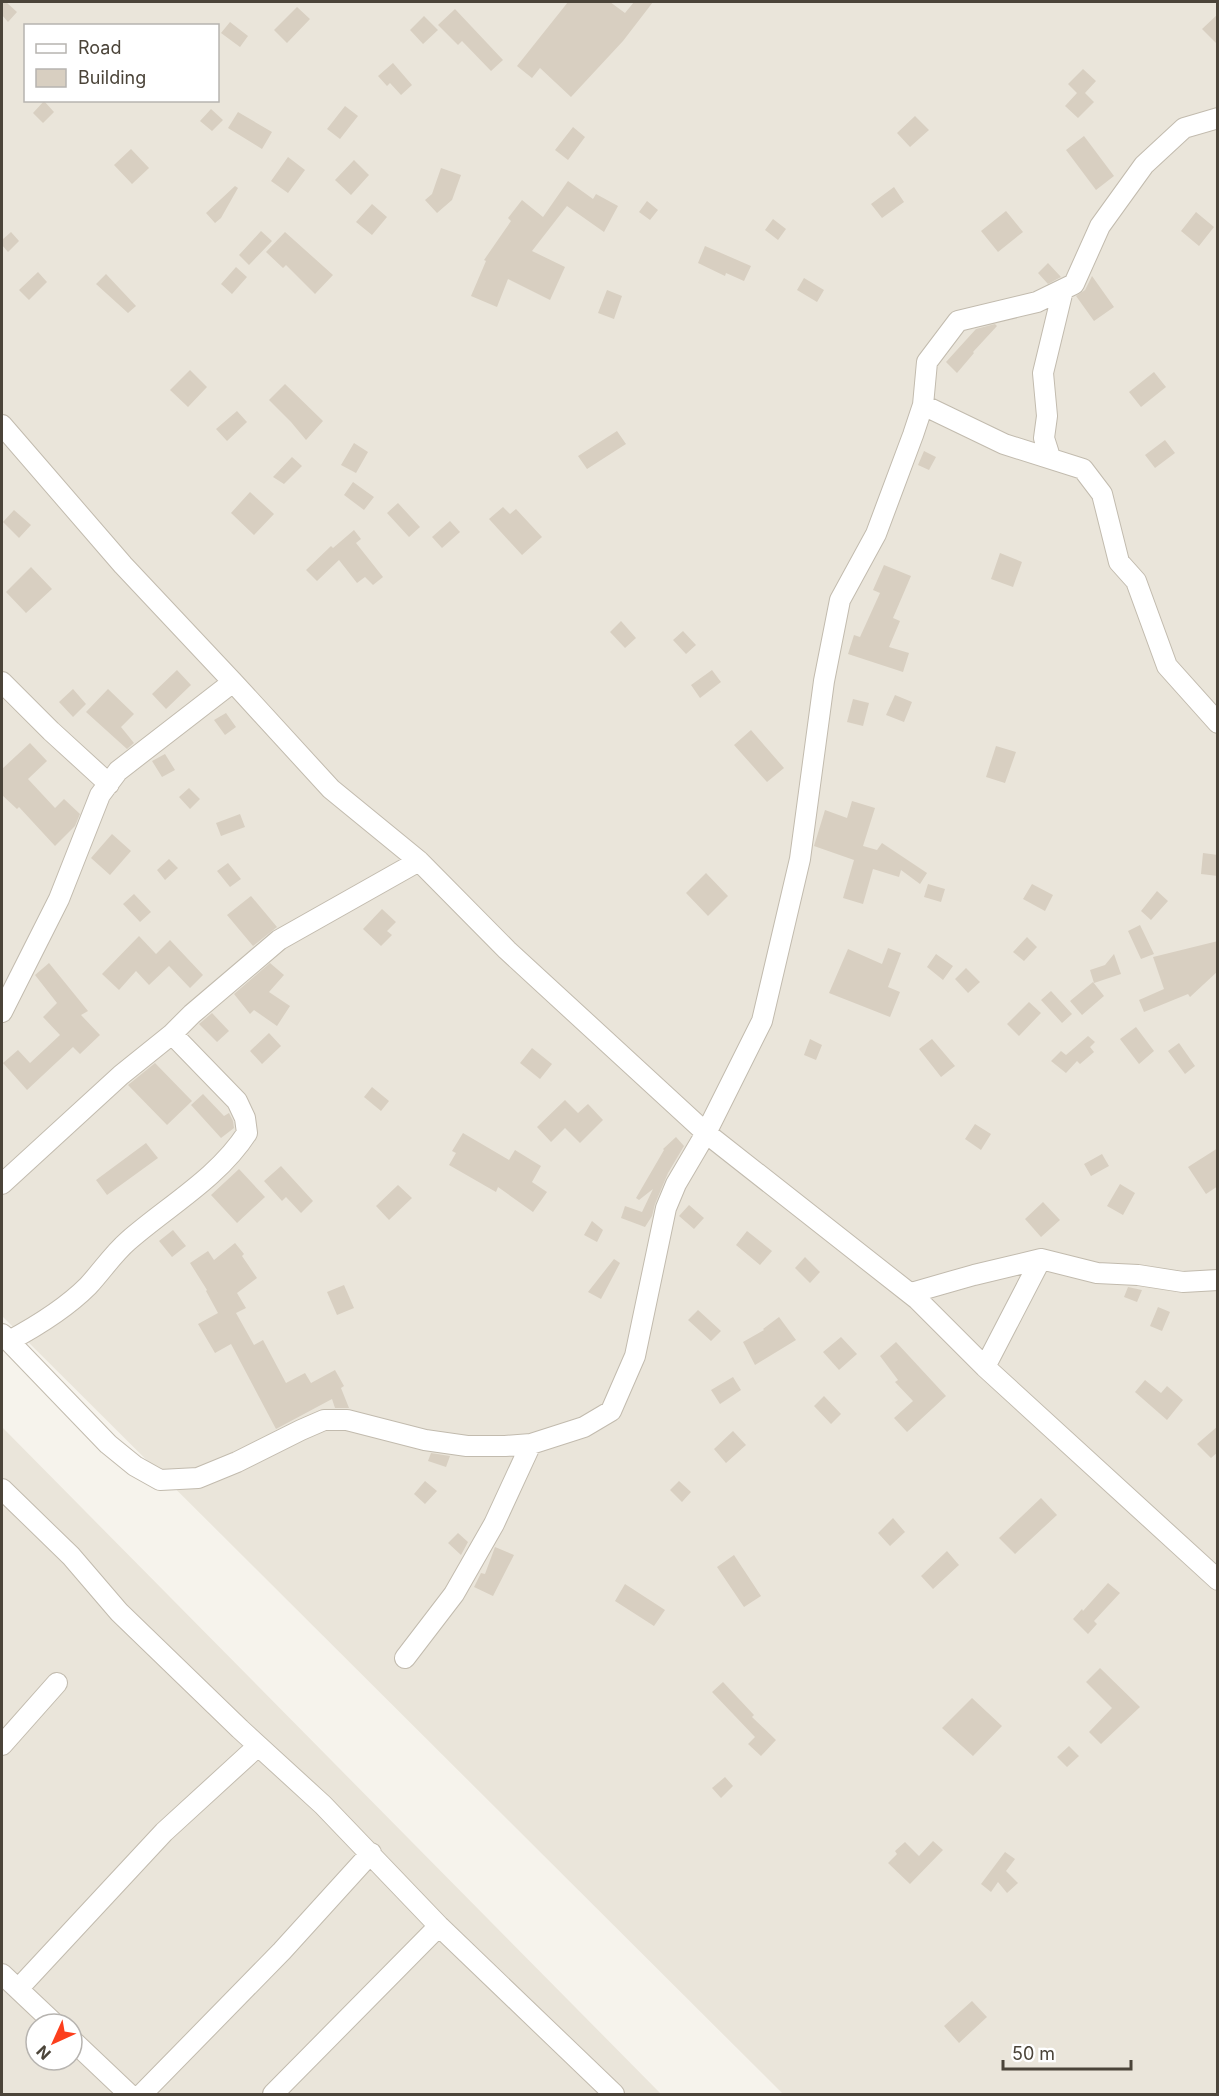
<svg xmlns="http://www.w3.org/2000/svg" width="1219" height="2096" font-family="Inter,sans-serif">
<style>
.residential{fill:#eae5da;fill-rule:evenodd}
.building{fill:#d8cfc1}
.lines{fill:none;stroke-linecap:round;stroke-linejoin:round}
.minor-casing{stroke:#c2bbae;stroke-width:22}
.minor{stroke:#fff;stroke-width:20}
</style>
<rect width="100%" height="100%" fill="#f6f3ec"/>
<path class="residential" d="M2,2h1215v2092h-434l-781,-778zM26,26h192v74h-192z
M2,1427l659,667h-659zM36,2024h36v36h-36z"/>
<path class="building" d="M2,2h4l11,10 -9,10 -6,-7z
M568,2h42l15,11 9,-11h19l-30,39 -52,56 -31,-29 -8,10 -15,-12z
M297,7l13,12 -23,24 -13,-13z
M455,9l48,51 -12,11 -29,-30 -4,4 -20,-20z
M1218,14v31l-16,-16z
M424,16l14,14 -15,14 -13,-14z
M230,22l18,14 -8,11 -19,-14z
M393,63l19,22 -11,10 -11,-12 -3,3 -9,-10z
M1083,69l13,12 -11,12 9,9 -16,16 -13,-12 12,-13 -9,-9z
M44,101l10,11 -11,11 -10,-10z
M345,106l13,10 -18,23 -13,-10z
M211,109l12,11 -11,11 -12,-10z
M238,112l34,20 -10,17 -34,-21z
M915,116l14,14 -19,17 -13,-14z
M573,127l12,10 -17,23 -13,-10z
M1084,136l30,40 -18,14 -30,-40z
M131,149l18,19 -17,16 -18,-19z
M288,157l17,13 -17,23 -17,-12z
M354,160l15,15 -18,20 -16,-15z
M441,168l20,7 -9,25 -15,13 -12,-13 7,-6z
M568,181l25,18 3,-5 22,12 -14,26 -37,-26 -35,45 33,16 -15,33 -42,-21 -11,28 -26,-11 15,-35 -2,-1 27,-39 -3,-3 14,-18 21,17z
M235,186l3,2 -17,30 -6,5 -9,-10z
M894,187l10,15 -22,16 -11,-14z
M647,201l11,9 -8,10 -11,-8z
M372,204l15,13 -15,18 -16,-13z
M1006,211l17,21 -25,20 -17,-21z
M1196,212l18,15 -15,19 -18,-15z
M773,219l13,10 -8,11 -13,-10z
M261,231l11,10 -23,24 -10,-10z
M11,232l8,9 -11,11 -6,-7v-5z
M285,232l48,43 -18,19 -29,-29 -3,3 -17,-16z
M705,246l46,20 -7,15 -18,-8 -1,3 -27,-13z
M1048,263l13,14 -13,7 -10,-11z
M236,267l11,10 -15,17 -11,-10z
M38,272l9,10 -18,18 -10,-10z
M106,274l30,32 -8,7 -32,-29z
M1092,276l22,31 -20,14 -18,-25 9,-6z
M804,278l20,12 -7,12 -20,-12z
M607,290l15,6 -8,23 -16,-6z
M995,324l2,2 -24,26 1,1 -17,20 -11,-11 30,-33z
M190,370l17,17 -19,20 -18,-17z
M1154,372l12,15 -25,20 -12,-15z
M285,384l38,37 -17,19 -15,-18 -22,-22z
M237,411l10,11 -20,19 -11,-12z
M617,431l9,13 -39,25 -9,-13z
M1165,440l10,13 -20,15 -10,-13z
M354,443l14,9 -12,21 -15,-8z
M924,451l12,6 -7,13 -11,-5z
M292,457l10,9 -18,18 -11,-7z
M353,482l21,15 -10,13 -20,-15z
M250,492l24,22 -20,21 -23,-22z
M398,503l22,24 -11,10 -22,-24z
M503,507l7,7 6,-5 26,28 -20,18 -33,-36z
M14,510l17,15 -12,13 -16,-16z
M450,521l10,11 -18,16 -10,-11z
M354,530l7,9 -5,4 27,34 -10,8 -8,-8 -8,6 -18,-23 -22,21 -11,-11 25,-24 2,2z
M1000,553l22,9 -9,25 -22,-8z
M884,565l27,11 -18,42 7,3 -11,26 20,6 -6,19 -55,-18 6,-19 6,2 20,-44 -7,-3z
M31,567l21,22 -26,24 -20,-21z
M621,621l15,17 -11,10 -15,-16z
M683,631l13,14 -10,9 -13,-14z
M177,670l14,15 -25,24 -14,-15z
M712,670l9,12 -21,16 -9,-13z
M73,689l13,15 -13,13 -14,-15z
M108,689l26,25 -13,13 13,16 -7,6 -41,-37z
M895,695l17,7 -8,20 -18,-7z
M853,699l16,4 -6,23 -16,-4z
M226,713l10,14 -11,8 -11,-15z
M751,730l33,38 -17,14 -33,-37z
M30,743l17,18 -19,18 27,29 9,-9 16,15 -5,12 -20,20 -36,-39 -2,2 -15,-14v-26z
M996,746l20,6 -11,31 -19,-6z
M165,754l10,16 -13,7 -10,-16z
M189,788l11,11 -10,10 -11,-12z
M852,801l23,7 -12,38 14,4 5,-7 45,30 -7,11 -19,-14 -2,7 -26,-8 -10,35 -20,-6 11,-38 -40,-14 11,-36 22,8z
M240,814l5,13 -24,9 -5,-13z
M112,834l19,17 -21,24 -19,-17z
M1203,853l15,2v21l-17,-2z
M169,859l9,9 -13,12 -8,-10z
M228,863l13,16 -11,8 -13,-16z
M706,873l22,23 -20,20 -22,-23z
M928,884l17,5 -4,13 -17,-5z
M1032,884l21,11 -8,16 -22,-12z
M1157,891l11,10 -17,19 -10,-9z
M134,894l17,18 -11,10 -17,-18z
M251,896l26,31 -24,19 -26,-31z
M382,909l14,13 -9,9 5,4 -11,11 -18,-17z
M1140,925l14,29 -13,5 -13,-28z
M139,936l17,18 14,-14 33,35 -13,13 -21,-22 -20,19 -13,-14 -17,19 -17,-16z
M1027,937l10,10 -13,14 -11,-9z
M1218,941v30l-28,26 -2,-3 -44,18 -5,-12 25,-11 -11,-32z
M888,948l13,5 -13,34 12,5 -10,25 -61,-24 19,-44 34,15z
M936,954l17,12 -10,14 -16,-13z
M1114,954l7,20 -27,9 -4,-13 15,-5z
M49,963l39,48 -7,4 19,20 -20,19 -7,-7 -46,43 -24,-27 15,-13 12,13 30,-28 -17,-18 14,-14 -22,-28z
M270,963l14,12 -15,17 21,14 -13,20 -23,-16 -4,4 -16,-20z
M966,968l14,14 -12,11 -13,-14z
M1093,982l11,14 -22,19 -12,-14z
M1051,991l21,23 -10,9 -21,-23z
M1029,1002l12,11 -22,23 -12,-12z
M212,1013l17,18 -12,11 -18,-18z
M1136,1027l18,24 -15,13 -19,-25z
M269,1033l12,13 -19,18 -12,-13z
M1088,1036l7,6 -5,5 4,5 -14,12 -3,-3 -11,12 -15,-12 10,-10 5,4z
M810,1039l12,6 -6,15 -12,-5z
M932,1039l23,27 -14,11 -22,-28z
M1179,1043l16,23 -10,8 -17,-23z
M532,1048l20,16 -12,15 -20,-16z
M155,1063l37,38 -25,24 -39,-40z
M372,1087l17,14 -8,10 -17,-14z
M203,1094l21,22 5,-3 4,8 1,7 -13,10 -30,-33z
M565,1100l13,13 10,-9 15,16 -23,23 -15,-15 -14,14 -14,-15z
M975,1124l16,10 -10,16 -16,-11z
M463,1133l46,27 6,-10 26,16 -9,16 15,10 -14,20 -35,-25 -2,5 -47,-27 7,-12 -4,-2z
M676,1137l8,9 -16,27 -13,31 -3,12 -7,11 -24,-9 4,-12 17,6 11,-23 -14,11 -3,-2 28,-48 -1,-1z
M146,1143l12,15 -51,37 -11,-15z
M1218,1148v38l-12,8 -18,-27z
M1102,1154l7,12 -18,10 -7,-12z
M281,1166l32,35 -12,12 -15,-16 -4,4 -18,-20z
M239,1169l26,28 -28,26 -26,-28z
M1120,1184l15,9 -12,22 -16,-9z
M398,1185l14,13 -23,22 -13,-14z
M1043,1202l17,18 -19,17 -16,-18z
M689,1205l15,13 -10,11 -15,-13z
M592,1221l11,9 -6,12 -13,-7z
M173,1230l13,16 -14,11 -13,-16z
M747,1231l25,20 -12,14 -24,-20z
M235,1243l9,11 -2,2 15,22 -20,15 9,15 -10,5 18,32 9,-5 23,43 19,-10 6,10 24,-13 9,16 -3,2 8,20h-14l-3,-9 -56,30 -45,-85 -16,9 -17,-29 20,-11 -12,-22 1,-1 -17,-27 18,-12 6,9z
M805,1257l15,15 -10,11 -15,-15z
M614,1259l6,4 -19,36 -13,-7z
M344,1285l10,23 -17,7 -10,-23z
M1128,1287l14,3 -5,12 -13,-5z
M1158,1307l12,5 -8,19 -12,-5z
M698,1310l23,21 -10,10 -23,-21z
M779,1317l17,23 -41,25 -12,-23 21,-12 -1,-1z
M841,1337l16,17 -18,16 -16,-18z
M896,1342l50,54 -39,36 -13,-14 19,-17 -18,-19 3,-2 -18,-24z
M733,1377l8,13 -21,14 -9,-14z
M1145,1380l16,13 6,-7 16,14 -16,20 -32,-28z
M824,1396l17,18 -10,10 -17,-18z
M1218,1426v26l-7,6 -14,-14z
M733,1431l13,14 -20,18 -12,-14z
M431,1453l19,3 -4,11 -18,-6z
M425,1481l12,10 -12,13 -11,-10z
M679,1481l12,11 -9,10 -12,-12z
M1041,1498l16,17 -42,39 -16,-16z
M893,1518l12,14 -15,14 -12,-13z
M458,1533l10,9 -7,13 -13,-12z
M495,1547l19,8 -21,41 -19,-9 7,-14 4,1z
M947,1551l12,14 -26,24 -12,-13z
M734,1555l27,41 -17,11 -27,-40z
M1108,1583l12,10 -26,28 3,3 -9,10 -15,-15 9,-10 1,2z
M625,1584l40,26 -11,16 -39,-25z
M1100,1668l40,39 -39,37 -12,-12 23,-24 -26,-26z
M723,1682l31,33 -2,2 24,23 -15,16 -13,-12 7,-7 -43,-45z
M972,1698l30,28 -29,30 -31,-28z
M1069,1746l10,10 -12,11 -10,-10z
M725,1777l8,9 -12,12 -9,-10z
M933,1841l10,9 -33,34 -22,-21 9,-9 -2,-3 10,-9 14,14z
M1005,1852l10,7 -9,12 12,12 -11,10 -9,-11 -7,10 -10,-8z
M972,2001l15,16 -28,26 -15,-17z"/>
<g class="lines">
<defs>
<path id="minor" d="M923,405l81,39 79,25 19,25 17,68 17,19 31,85 51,57
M2,425l121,140 110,117 98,107 88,72 88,89 199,183 211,166 68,68 233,213
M1050,457l-6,-19 3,-22 -4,-43 20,-83
M2,682l49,49 58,53
M2,1012l57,-113 41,-104 18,-24 115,-89
M2,1184l119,-109 51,-41 20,-20 87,-74 140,-79
M911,1293l63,-18 67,-16 56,14 41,2 45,7 35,-2
M2,1334l106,110 27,22 25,14 38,-2 39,-16 64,-32 23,-10h23l78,20 42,6h38l26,-2 53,-17 27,-16 24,-55 31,-148 10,-24 30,-51 56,-112 38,-162 24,-178 16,-81 36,-66 37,-99 10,-30 4,-43 31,-41 79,-19 37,-18 26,-58 44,-61 40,-37 34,-10
M9,1341c28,-15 56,-32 79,-55 14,-15 25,-32 40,-45 40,-35 90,-63 119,-108l-2,-15 -8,-17 -65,-67
M985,1367l56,-108
M2,1489l69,67 48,56 121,117 83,76 116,121 175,168
M405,1658l49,-64 40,-70 37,-80
M2,1745l55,-62
M2,1974l53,50
M18,1989l146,-157 94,-86
M72,2040l57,54
M142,2094l140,-143 89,-98
M273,2094l166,-168"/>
</defs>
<use href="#minor" class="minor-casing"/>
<use href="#minor" class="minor"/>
</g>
<rect width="1219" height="2096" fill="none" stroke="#4b4439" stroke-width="6"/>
<rect x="24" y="24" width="195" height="78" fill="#ffffff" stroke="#b7b4b0" stroke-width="1.5"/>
<rect x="36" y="44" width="30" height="9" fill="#ffffff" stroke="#b7b4b0" stroke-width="1.5"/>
<text x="78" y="54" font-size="18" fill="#4b4439">Road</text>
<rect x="36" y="69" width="30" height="18" fill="#d8cfc1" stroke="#b7b4b0" stroke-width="1.5"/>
<text x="78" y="84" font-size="18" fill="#4b4439">Building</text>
<g transform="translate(54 2042) rotate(225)"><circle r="28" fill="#ffffff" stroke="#b7b4b0" stroke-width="1.5"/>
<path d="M0-4.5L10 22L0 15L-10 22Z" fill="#fc3f1d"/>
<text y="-9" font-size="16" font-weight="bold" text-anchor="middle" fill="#4b4439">N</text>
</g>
<path d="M1003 2060v9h128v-9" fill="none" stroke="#4b4439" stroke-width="3"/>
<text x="1012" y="2060" font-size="18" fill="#4b4439" stroke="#ffffff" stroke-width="4.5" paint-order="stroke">50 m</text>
</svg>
